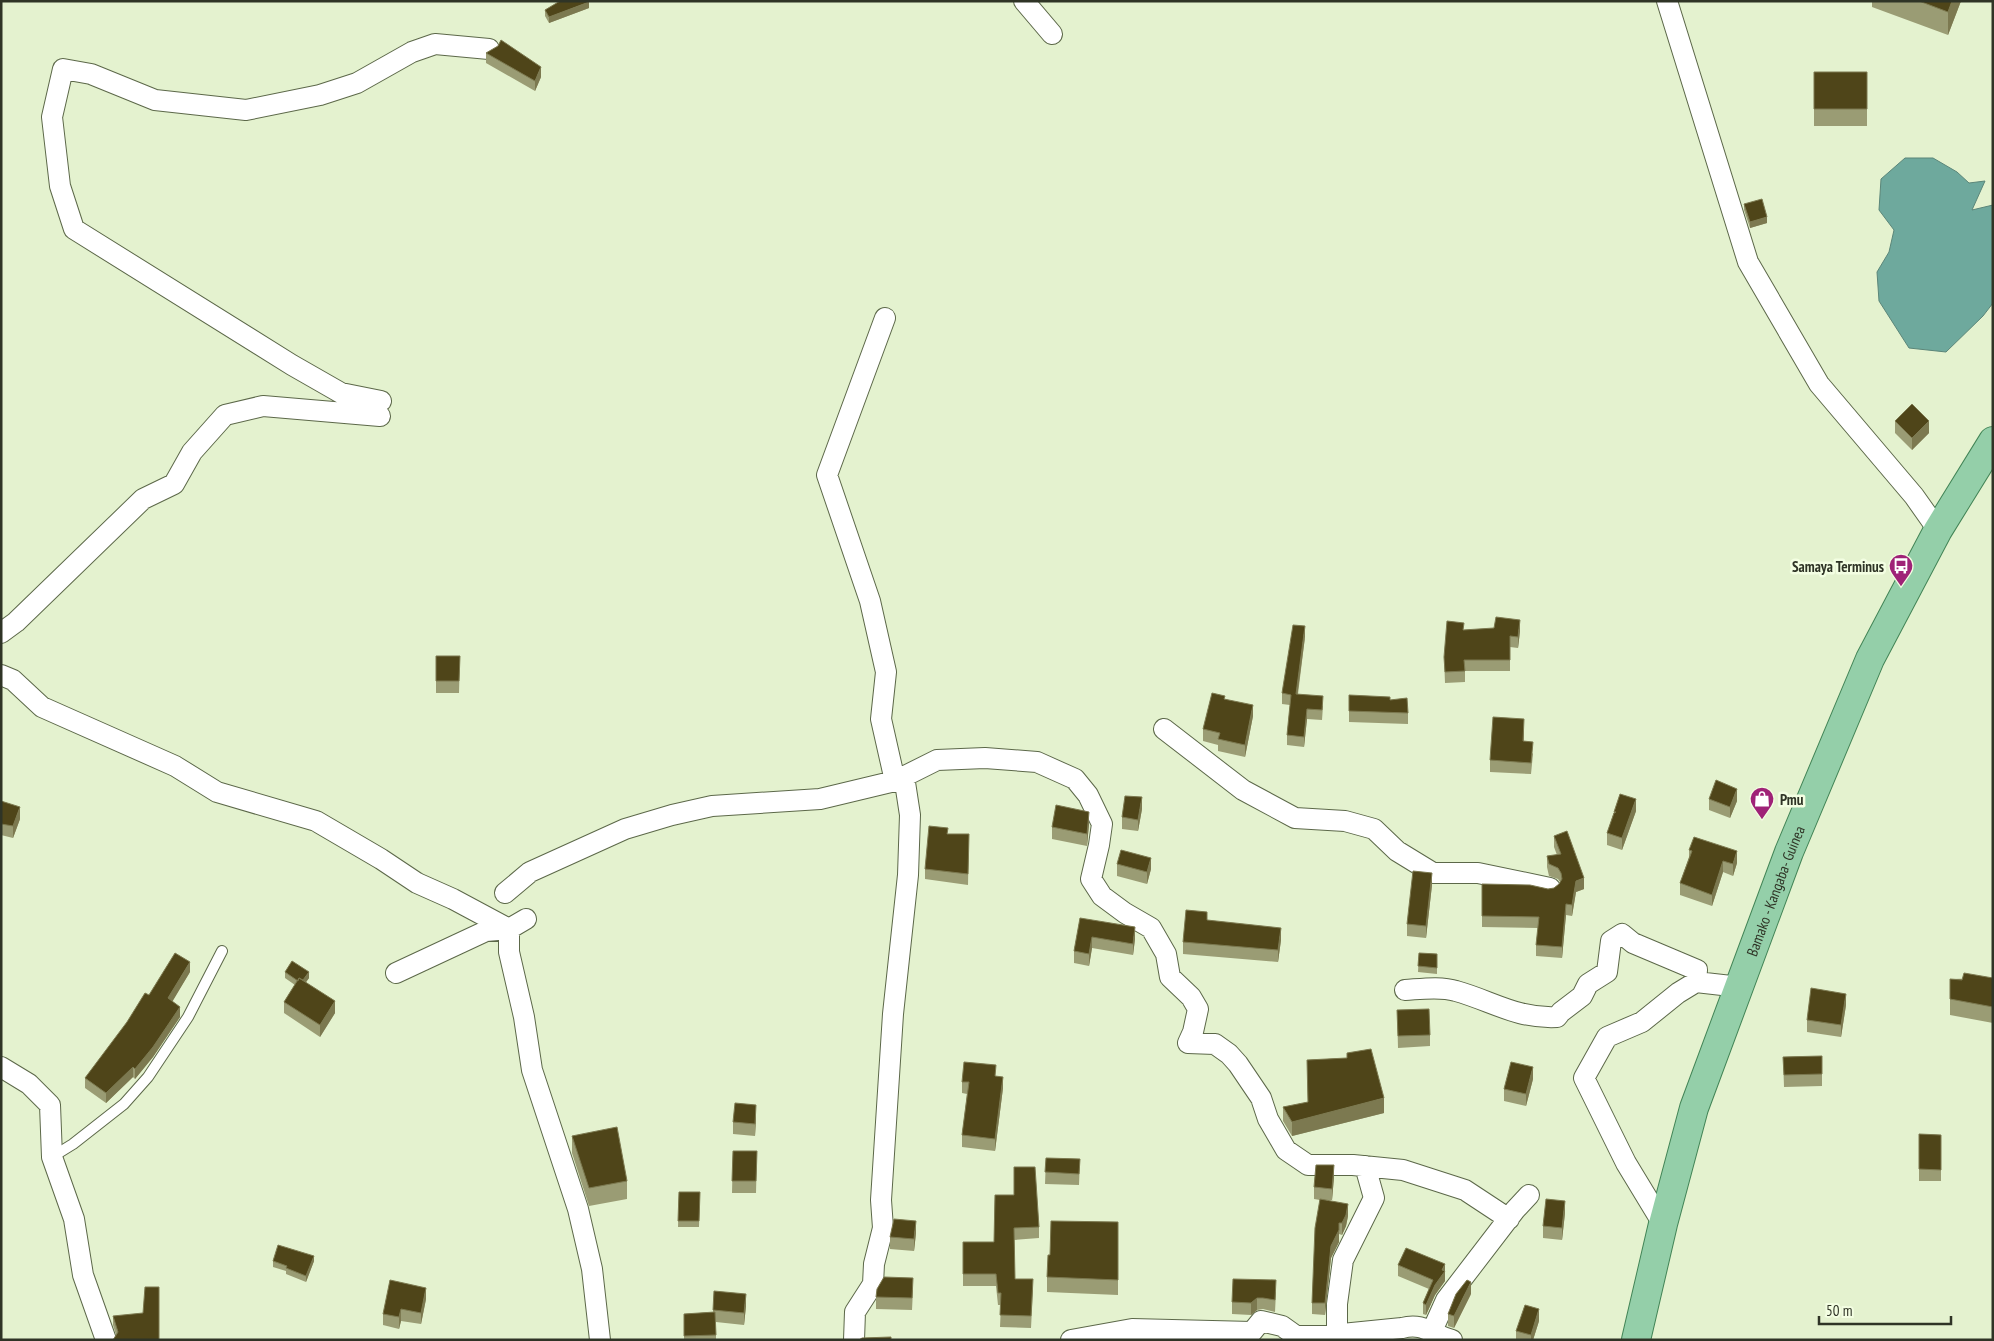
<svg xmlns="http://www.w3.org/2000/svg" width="1994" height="1341" font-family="'PT Sans Narrow',sans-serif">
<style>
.water{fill:#6ea99d;stroke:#5b8679}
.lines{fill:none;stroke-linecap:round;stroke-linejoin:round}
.service-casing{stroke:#5c6849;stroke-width:12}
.minor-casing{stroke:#5c6849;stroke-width:22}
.primary-casing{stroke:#428456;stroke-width:30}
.service{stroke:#fff;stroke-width:10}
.minor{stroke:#fff;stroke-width:20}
.primary{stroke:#94cfa9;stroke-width:28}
.wall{fill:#9a9c74}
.shaded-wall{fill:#7c7950}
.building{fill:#4f4519;stroke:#7c7950}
.labels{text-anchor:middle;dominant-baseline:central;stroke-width:5;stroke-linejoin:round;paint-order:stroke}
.poi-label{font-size:15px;font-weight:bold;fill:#2f3426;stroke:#f3fee2;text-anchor:end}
.street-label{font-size:15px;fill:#2f3426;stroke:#f3fee2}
</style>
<rect width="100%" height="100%" fill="#e4f2cf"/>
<path class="water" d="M1905,158h28l24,14 12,11 16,-2 -13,29 21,-5v98l-10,13 -37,36 -37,-4 -30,-47 -2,-29 12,-20 5,-22 -15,-20 2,-31z"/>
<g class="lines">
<defs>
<path id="service" d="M52,1157l21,-13 51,-40 24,-27 40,-60 34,-66"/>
<path id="minor" d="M1024,1l28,33
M1667,1l81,261 71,122 95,112 24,34
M885,318l-58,157 43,126 16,71 -5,47 14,62
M381,401l-40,-8 -49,-28 -218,-136 -14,-43 -8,-69 11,-48 28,5 64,26 91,10 74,-15 37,-12 55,-31 23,-8 54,5
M1,633l15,-11 127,-123 31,-15 18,-32 33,-37 38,-9 117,10
M1,675l12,5 29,27 133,59 42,26 99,29 65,38 36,24 36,16 56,30
M1164,729l79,61 52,28 50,3 29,8 23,22 36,22h45l72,15
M505,893l25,-21 95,-43 47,-14 40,-9 108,-7 75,-18 42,-21 48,-2 52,4 38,17 13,16 14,29 -3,21 -8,34 11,17 23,17 26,15 15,26 4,23 21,20 7,12 -5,23 -5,11 27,1 14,10 9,10 23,34 7,21 18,31 22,15h45l50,5 62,20 44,29
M526,919l-17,10v23l15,65 8,53 46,139 14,60 8,71
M396,973l90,-42 23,-2
M1405,990c16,-1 36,-4 51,1 36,10 61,28 101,26l4,-5 21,-16 6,-12 19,-12 4,-31 11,-7 11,9 64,27 -1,12
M1,1067l28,17 21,21 2,52 22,62 9,56 23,65
M1663,1224l-37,-61 -42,-85 23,-41 35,-15 36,-29 18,-11 44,5
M1432,1331l14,-31 69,-90 14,-15
M1337,1334v-30l6,-44 31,-62 -9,-32
M854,1340l1,-28 18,-28 1,-20 9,-36 -2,-28 12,-186 15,-139 2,-60 -6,-39
M1071,1340l61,-11 120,3 9,-11 21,5 14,10h26l80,-8c22,-6 30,7 50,12"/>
<g id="primary">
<path id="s1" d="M1636,1340l27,-116 31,-116 95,-256 81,-193 68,-129 55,-89"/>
</g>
</defs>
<use href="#service" class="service-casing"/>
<use href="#minor" class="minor-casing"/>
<use href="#primary" class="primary-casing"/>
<use href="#service" class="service"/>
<use href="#minor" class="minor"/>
<use href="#primary" class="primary"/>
</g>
<path class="wall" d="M1872,1h89l-13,34 -76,-28z
M589,8l-40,15 -4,-7v-6z
M486,53l55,24 -6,14 -49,-28z
M1814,72h53v54h-53z
M1744,204l23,19 -17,5 -6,-18z
M1895,421l34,12 -17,17 -17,-17z
M1464,630l56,1 -2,17 -8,-1v24h-45v11l-20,1 -1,-26z
M1305,637l-7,57 25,12 -1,14 -15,-1 -3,28 -17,-2v-10l3,-30 -8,-1v-11z
M436,656h24l-1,37h-23z
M1349,695l41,5 18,13v11l-59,-2z
M1225,699l28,17 -8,41 -27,-6v-6l-15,-4v-12z
M1524,730v11l9,13 -2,20 -41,-2v-12z
M1709,799l28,2 -7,17 -21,-8z
M1,801l19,18 -7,19 -12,-3z
M1142,809l-4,22 -16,-2v-12z
M1636,811l-14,39 -15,-5v-12l7,-21z
M1089,824l-2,22 -35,-7v-12z
M969,834l-1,51 -43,-6v-10z
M1554,836l30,53 -8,3 -4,24 -6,-1 -4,43 -26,-2v-11l2,-17 -56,-1v-43l66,5 6,-1 5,-4 1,-2 -2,-3 -9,-3 -2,-9v-11l10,-1 -3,-8z
M1689,850l48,13 -4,13 -10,-4 -11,34 -32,-11v-12l9,-26z
M1117,864l34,5 -4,15 -30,-8z
M1432,885l-6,53 -19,-2v-12z
M1080,918l55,21 -2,16 -41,-7 -3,18 -15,-3v-12z
M1207,920l74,20 -3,22 -95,-8v-12z
M1419,953l18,1v20l-19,-2z
M190,972l-18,29 8,16 -27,40 -18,22 -2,-2 -27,26 -21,-15v-10l64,-83z
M285,972l24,6 -3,4 29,31 -15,24 -36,-24v-11l11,-17 -10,-7z
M1993,978v45l-43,-8v-36z
M1846,1005l-5,32 -34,-5v-12z
M1397,1010l33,25v11l-32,2z
M1347,1053l37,60 -92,23 -9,-15v-14l25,-5 -1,-42 40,-2z
M1822,1056v30l-38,1 -1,-30z
M996,1076l7,12 -8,63 -33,-4v-12l5,-41 -5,-1v-11z
M1533,1079l-7,27 -22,-5v-12z
M756,1117l-1,19 -22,-2v-12z
M1919,1134l22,1v46h-22z
M572,1136l55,45v18l-38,7 -17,-53z
M733,1151h24l-1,42h-24z
M1046,1158l34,1 -1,26 -34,-1z
M1334,1177l-2,23h-7l23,16 -2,10 -4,9 -3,-1v8l-8,16 -6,57 -13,-1v-11l8,-103 -6,-1v-12z
M679,1192h21l-1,35h-21z
M995,1195l44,32v11l-25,2 1,39 18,11 -2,38 -31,-1 1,-22h-3l-2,-19h-33v-44h31z
M1565,1213l-3,27 -19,-2v-12z
M1118,1222v73l-71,-3v-15l3,-22z
M916,1233l-2,18 -24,-2v-12z
M273,1261h41l-8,21 -20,-8v-3l-13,-4z
M1398,1265l47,6v10l-10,14 -9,20 -3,-1v-11l6,-14 -31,-13z
M913,1290l-1,20 -36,-1v-12z
M714,1291l32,15 -2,19 -28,-3v18h-32v-26l29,-2z
M1276,1292l-1,20 -12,-3 -6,1 -6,5 -19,-1v-12z
M1471,1294l-17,34 -6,-2v-12z
M426,1299l-5,25 -20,-3 -2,8 -16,-4v-11z
M113,1316l46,24 -43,-5 -3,-10z
M1539,1321l-6,19h-17v-9z"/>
<path class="shaded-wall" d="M1952,1h9l-13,34v-23z
M589,2v6l-40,15v-6z
M541,67v10l-6,14v-10z
M1767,217v6l-17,5v-6z
M1929,421v12l-17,17v-12z
M1520,620v11l-2,17v-11z
M1305,626v11l-9,68v-11z
M1253,705v11l-8,41v-12z
M1307,709v10l-3,28v-10z
M1737,789v12l-7,17v-11z
M1142,797v12l-4,22v-11z
M1636,799v12l-14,39v-12z
M20,807v12l-7,19v-12z
M1089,812v12l-2,22v-12z
M1737,851v12l-4,13v-12z
M1151,858v11l-4,15v-12z
M1723,861v11l-11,34v-11z
M1432,873v12l-6,53v-12z
M1584,878v11l-8,3 -4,24v-11l4,-24z
M1566,904v11l-4,43v-11z
M1135,927v12l-2,16v-11z
M1281,928v12l-3,22v-12z
M1092,937v11l-3,18v-12z
M190,962v10l-22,37v-11z
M309,972v6l-8,11v-6z
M1846,994v11l-5,32v-12z
M335,1001v12l-15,24v-12z
M180,1007v10l-27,40 -18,22v-10z
M133,1067v10l-27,26v-10z
M1533,1067v12l-7,27v-12z
M1003,1077v11l-8,63v-12z
M1384,1098v15l-92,23v-14z
M756,1105v12l-1,19v-12z
M1334,1165v12l-2,23v-11z
M1565,1201v12l-3,27v-12z
M1348,1204v12l-2,10 -4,9v-12z
M916,1221v12l-2,18v-12z
M1339,1230v12l-8,16 -6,57v-12l6,-57z
M314,1256v5l-8,21v-6z
M1445,1264v17l-10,14 -9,20v-10z
M1471,1282v12l-17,34v-12z
M426,1288v11l-5,25v-11z
M746,1294v12l-2,19v-12z
M1257,1298v12l-6,5v-12z
M401,1309v12l-2,8v-12z
M1539,1309v12l-6,19h-2v-5z"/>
<path class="building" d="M560,1h28l1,1 -40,15 -4,-7z
M1919,1h33l-4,11z
M501,40l40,27 -6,14 -49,-28 12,-7z
M1814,72h53v37h-53z
M1762,199l5,18 -17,5 -6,-18z
M1912,404l17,17 -17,17 -17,-17z
M1496,617l24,3 -2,17 -8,-1v24h-46l1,11 -20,1 -1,-15 3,-36 17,2 -1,7 31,-2z
M1293,625l12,1 -9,68 27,2 -1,14 -15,-1 -3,28 -17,-2 4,-40 -9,-2z
M436,656h24l-1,25h-23z
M1212,693l13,3 -1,3 29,6 -8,40 -27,-6 2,-6 -17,-4z
M1349,695l41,2v3l17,-2 1,15 -59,-2z
M1493,717l31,2 -1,22 10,1 -2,21 -41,-3z
M1716,780l21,9 -7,18 -21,-8z
M1620,794l16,5 -14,39 -15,-5 7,-20 2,-1h-2z
M1125,796l17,1 -4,23 -16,-3z
M1,801l19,6 -7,19 -12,-2z
M1056,805l33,7 -2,22 -35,-7z
M929,826l19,2 -1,6h22l-1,40 -43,-5z
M1567,831l17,47 -8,3 -4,24 -6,-1 -4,43 -26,-2 3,-28 -57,-1v-32l48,1 18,4 6,-1 5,-4 3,-5 -1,-6 -3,-5 -9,-4 -2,-8 14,-2 -7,-18z
M1694,837l43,14 -4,13 -10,-3 -11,34 -32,-12 12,-32 -3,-1z
M1121,850l30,8 -4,14 -30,-8z
M1413,871l19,2 -6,53 -19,-2z
M1186,910l21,2v8l74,8 -3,22 -95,-8z
M1080,918l55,9 -2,17 -41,-7 -3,17 -15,-3z
M175,953l15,9 -22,36 12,9 -27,40 -18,22 -2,-2 -27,26 -21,-15 42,-56 18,-29 4,2z
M1419,953l18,1v14l-19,-2z
M292,961l17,11 -6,8 -4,-2 -1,3 -13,-9z
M1964,973l29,5v29l-43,-8v-20l12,1z
M299,978l36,23 -15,24 -36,-23z
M1811,988l35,6 -5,31 -34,-5z
M1429,1009l1,26 -32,1 -1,-26z
M1371,1049l13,49 -92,24 -9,-15 25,-5 -1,-42 40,-2v-5z
M1822,1056v18l-38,1 -1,-18z
M964,1062l32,3 -1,11 8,1 -8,62 -33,-4 7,-53h-7z
M1511,1062l22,5 -7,27 -22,-5z
M735,1103l21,2 -1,19 -22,-2z
M617,1127l10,54 -38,7 -17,-52z
M1919,1134l22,1v35l-22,-1z
M733,1151h24l-1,30h-24z
M1046,1158l34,1 -1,15 -34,-2z
M1316,1165h18l-2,24 -18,-2z
M1014,1167h21l4,60 -25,1 1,51h18l-2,37 -31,-1 1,-22h-3l-2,-19h-33v-32h31l1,-47h19z
M679,1192h21l-1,29h-21z
M1320,1199l28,5 -2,11 -4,8h-3v7l-8,16 -6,57h-13l3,-75z
M1546,1199l19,2 -3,27 -19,-2z
M894,1219l22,2 -2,18 -24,-2z
M1051,1221l67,1v58l-71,-3 1,-22h2z
M278,1245l36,11 -8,20 -20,-8 1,-2 -14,-5z
M1406,1248l39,16 -3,6 3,1 -10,14 -9,20 -3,-2 10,-23 -35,-15z
M884,1277l29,1 -1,20 -36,-1 1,-8z
M1233,1279l43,1 -1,20 -12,-2h-6l-6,5 -19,-1z
M390,1280l36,8 -5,25 -20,-4 -2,8 -16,-3z
M1467,1280l4,2 -17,34 -6,-2 8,-20z
M145,1287h14v53h-46l5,-8 -5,-16 30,-3z
M714,1291l32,3 -2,19 -31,-3z
M1525,1305l14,4 -8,26 -15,-4z
M715,1312l1,23 -32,1v-22z
M891,1337v3h-32l3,-2z"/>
<defs>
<symbol id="bus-pin" viewBox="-11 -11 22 30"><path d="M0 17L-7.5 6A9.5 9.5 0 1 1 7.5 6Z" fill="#9f2277" stroke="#f3fee2"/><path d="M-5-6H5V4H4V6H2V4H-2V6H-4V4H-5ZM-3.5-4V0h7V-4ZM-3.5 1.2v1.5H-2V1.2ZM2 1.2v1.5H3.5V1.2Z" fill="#fff"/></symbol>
<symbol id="shop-pin" viewBox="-11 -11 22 30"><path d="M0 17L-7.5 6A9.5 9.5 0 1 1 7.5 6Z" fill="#9f2277" stroke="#f3fee2"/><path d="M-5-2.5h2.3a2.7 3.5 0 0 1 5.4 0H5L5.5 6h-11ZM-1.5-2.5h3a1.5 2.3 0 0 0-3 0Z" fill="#fff"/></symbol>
</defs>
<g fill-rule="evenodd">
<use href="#bus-pin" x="1887" y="552" width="28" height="38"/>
<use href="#shop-pin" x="1748" y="785" width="28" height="38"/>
</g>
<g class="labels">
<g class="poi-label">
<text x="1884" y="566">Samaya Terminus</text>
<text x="1780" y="799" text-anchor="start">Pmu</text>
</g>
<g class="street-label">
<text stroke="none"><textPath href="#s1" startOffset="471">Bamako - Kangaba- Guinea</textPath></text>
</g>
</g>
<rect width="1994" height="1341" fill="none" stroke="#2f3426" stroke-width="5"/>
<path d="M1819 1316v8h132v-8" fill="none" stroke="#2f3426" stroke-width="2.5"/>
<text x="1826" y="1316" font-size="15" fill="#2f3426" stroke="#f3fee2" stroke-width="4" paint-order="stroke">50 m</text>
</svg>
